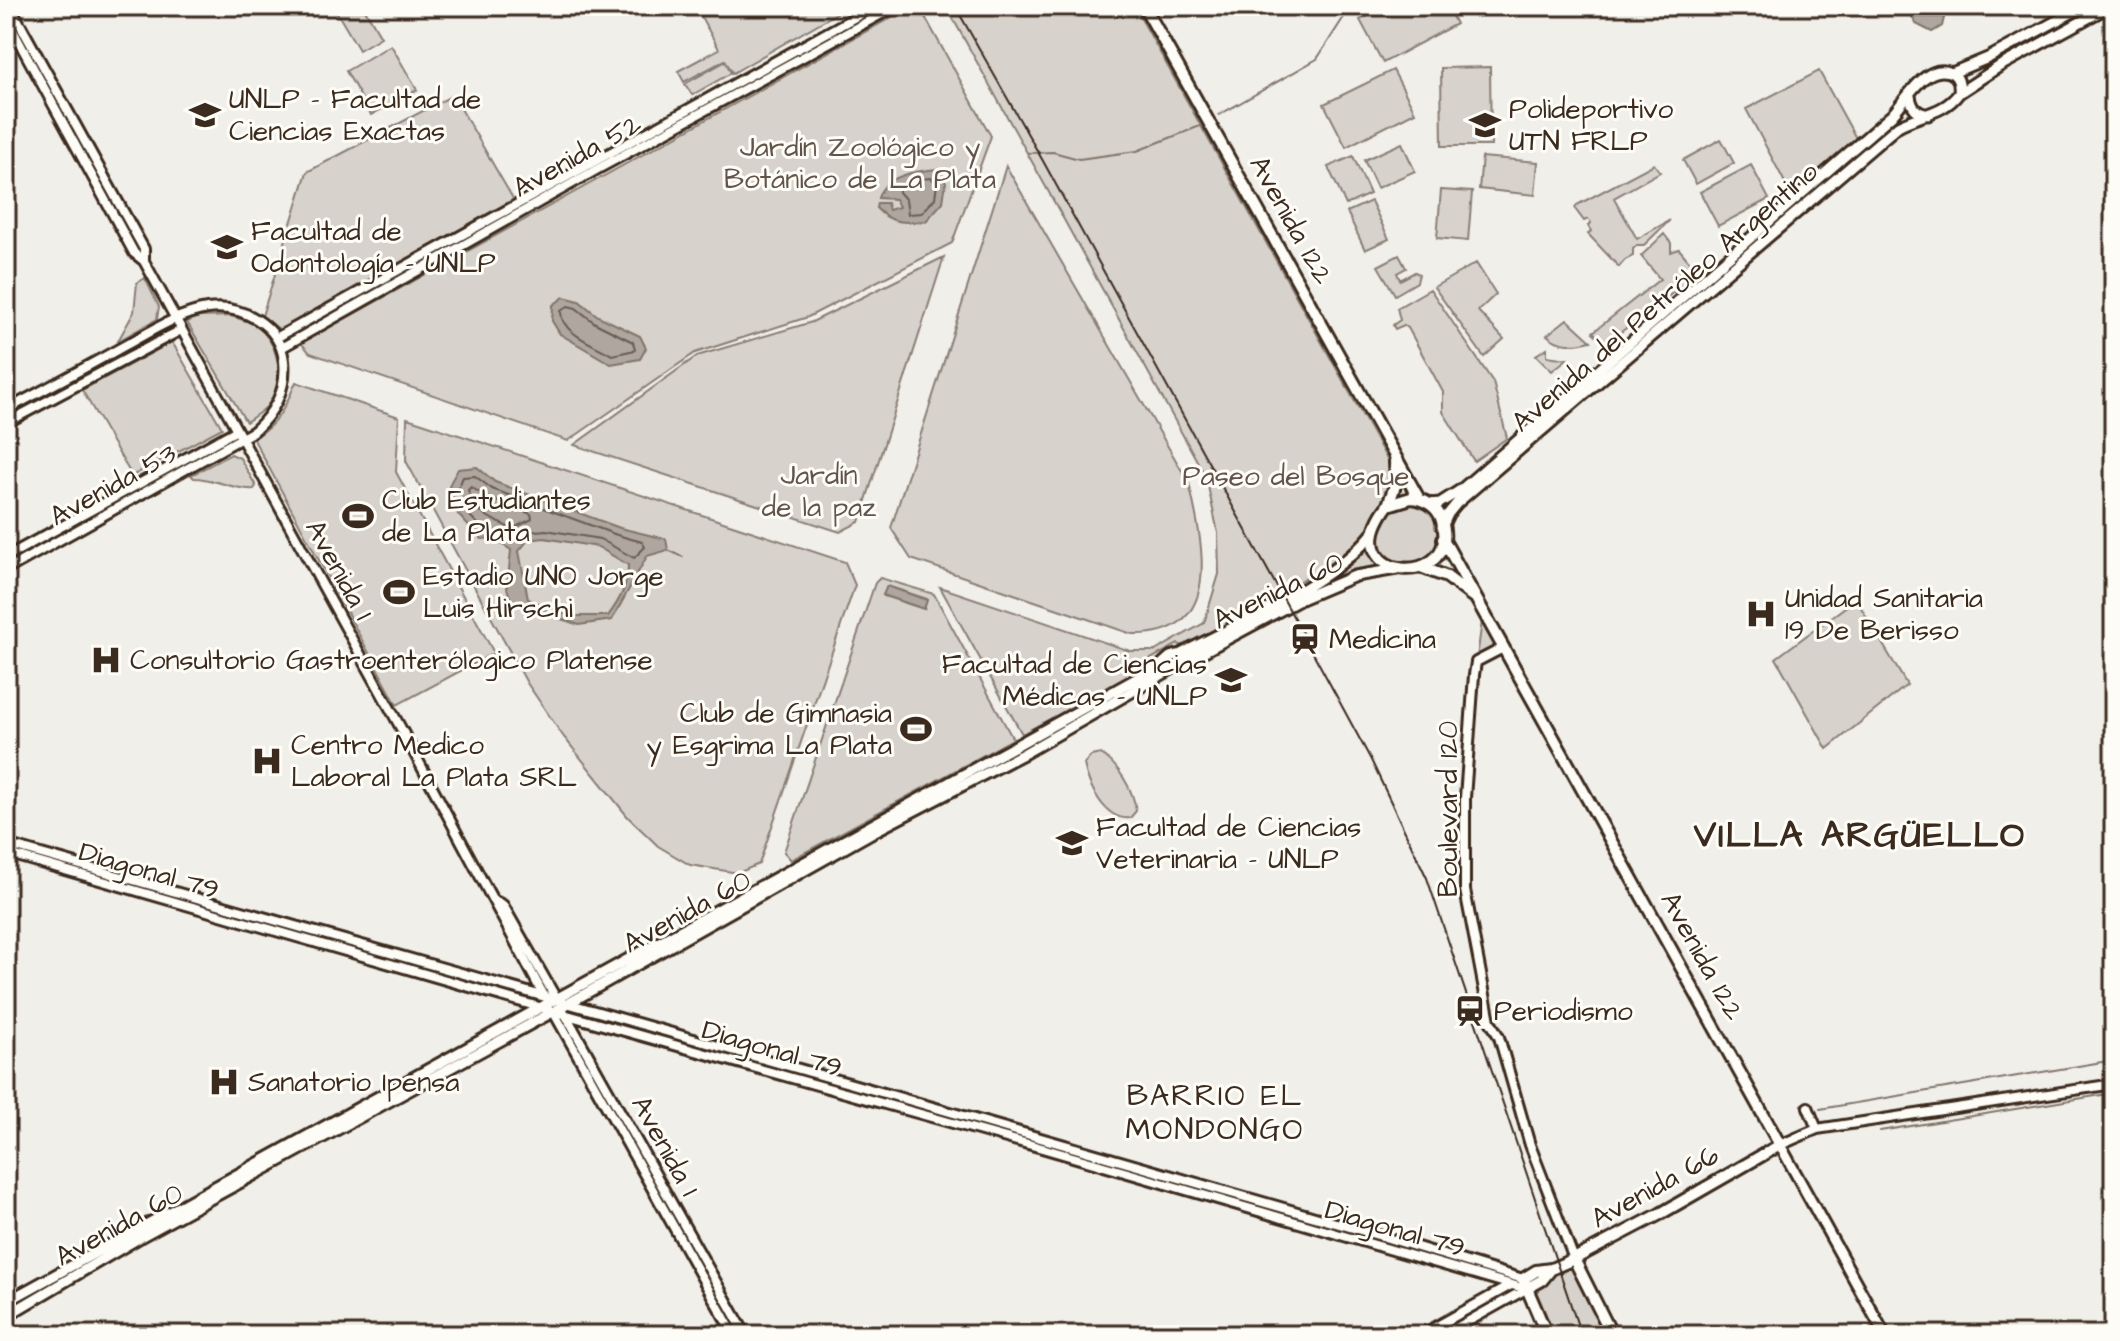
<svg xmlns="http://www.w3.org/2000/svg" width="2120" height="1341" font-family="'Architects Daughter',sans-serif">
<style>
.green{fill:#d7d2cc;stroke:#897e75;stroke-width:2;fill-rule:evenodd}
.water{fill:#aea69f;stroke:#80746b;stroke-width:2;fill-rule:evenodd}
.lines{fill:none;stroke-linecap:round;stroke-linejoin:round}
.shore{stroke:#695c52;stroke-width:2}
.stream{stroke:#80746b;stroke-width:2}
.secondary-casing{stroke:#3b2a1e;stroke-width:14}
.primary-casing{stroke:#3b2a1e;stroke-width:15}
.highway-casing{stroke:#3b2a1e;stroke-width:16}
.secondary{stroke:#fdfcf7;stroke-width:8}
.primary{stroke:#fdfcf7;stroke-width:9}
.highway{stroke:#fdfcf7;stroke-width:10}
.tram{stroke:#3b2a1e;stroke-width:2}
.labels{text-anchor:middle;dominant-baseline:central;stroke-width:6;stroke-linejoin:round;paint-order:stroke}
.poi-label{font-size:28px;fill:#3b2a1e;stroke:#fdfcf7;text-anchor:start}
.park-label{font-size:28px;fill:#62544a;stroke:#fdfcf7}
.street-label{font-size:28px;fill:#3b2a1e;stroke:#fdfcf7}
.neighbourhood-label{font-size:30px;letter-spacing:2px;fill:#3b2a1e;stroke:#fdfcf7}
.district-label{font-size:36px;font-weight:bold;letter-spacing:2px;fill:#3b2a1e;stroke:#fdfcf7}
</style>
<rect width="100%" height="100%" fill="#f1efea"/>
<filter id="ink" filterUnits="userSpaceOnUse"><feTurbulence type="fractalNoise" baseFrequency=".0125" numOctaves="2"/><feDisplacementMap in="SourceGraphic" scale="16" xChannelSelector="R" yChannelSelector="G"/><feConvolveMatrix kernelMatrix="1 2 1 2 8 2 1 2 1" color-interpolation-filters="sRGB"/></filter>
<g filter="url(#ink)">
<path class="green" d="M345,6h18l18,31 -22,13 -23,-39z
M695,6h154l-116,67 -7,-11 5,11 -39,22 -7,-11 41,-23 -1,-1 -41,22 -6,-11 41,-22z
M912,6h7l72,130 -39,107 -144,74 -113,36 -127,88 -258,-88 -9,-10z
M946,6h188l254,455 5,22 -32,57 -15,14 -159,93 -9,-3 -29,16 -2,7 -125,67 -82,-147 190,64h25l49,-28 15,-49 -1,-41 -12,-56z
M1387,6h60l9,18 -73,39 -23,-43z
M391,45l26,45 -46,25 -25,-44z
M1490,67l1,79h-49l-1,-78z
M1393,70l22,42 -69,35 -22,-43z
M1819,71l38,69 -61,55 -5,-1 -45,-85z
M453,95l62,107 -232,130 -21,-16 45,-144z
M1721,139l13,24 -38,21 -13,-24z
M1402,143l13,28 -38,17 -13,-28z
M1353,156l17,38 -24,11 -18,-38z
M1482,157l56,5 -3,33 -56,-6z
M1654,164l6,8 -46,26 23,41 33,-19 -26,25h-7l-4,4v7l-8,4 -6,7 -31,-33 3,-3 -3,-5 3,-3 -3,-4 -4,2 -9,-12 2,-4z
M1751,165l18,34 -51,27 -18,-34z
M1006,166l183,317c14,61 36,154 -57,151l-221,-75 -20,-31z
M1441,190l31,2 -4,49 -31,-3z
M1371,201l18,38 -24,11 -18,-38z
M1664,234l7,9v9l8,-3 20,24 -94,71 -12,-12 67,-53 -19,-23z
M1399,255l7,13 -9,5 3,7 15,-8 4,2 -2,8 -22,13 -17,-29z
M944,257l-85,265 -19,10 -266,-87 123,-89 115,-34z
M1476,263l20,31 -18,17 26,28 -20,18 -50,-70z
M145,278l14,29 -2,12 -39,22 16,-29 3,-29z
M1430,289l63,93 14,56 -33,23 -31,-49v-20l-35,-64 -4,-3 -9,4 -2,-4 7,-5 -3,-12z
M231,316c8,3 18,5 24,9 22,15 29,47 19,71 -5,12 -18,19 -28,26l-59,-100 12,-5z
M1567,319l24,22c-15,4 -31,6 -44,-6z
M162,330l1,3 -86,47 -1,-3z
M172,342l50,86 -90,48 -50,-86z
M1547,348v8l20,3 -15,12 -16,-16z
M296,382l103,35 -3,55 98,181 -97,52 -144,-267c24,-11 33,-33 43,-56z
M407,418l438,144 10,23 -96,279 -21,9 -48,-8 -32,-19 -30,-29 -65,-81 -36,-53 -121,-222z
M231,454l9,4 16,28 -2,3c-18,2 -40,-11 -60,-11l-3,-3z
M1412,502c5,2 15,3 20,7 16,13 5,36 -2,50l-10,3 -27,-1 -14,-14v-12l13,-26z
M1368,544l4,12 10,11 -47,10 -45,24z
M880,578l54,16 79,145 -222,121 -7,-8 91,-269zM887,586l40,13 -3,10 -40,-13z
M1856,599l51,86 -80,64 -51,-91z
M1483,613l18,35 -24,10z
M1101,754c17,10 33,37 35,57l-6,7c-25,3 -42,-33 -46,-54l7,-8z
M1570,1265l37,70h-54l-20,-44c14,-8 22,-19 37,-26z"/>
<path class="water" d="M1906,6h41l-5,20 -10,6 -16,-8z
M937,169l9,13 -3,20 -17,19c-21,2 -35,3 -50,-13l1,-5h10l2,7 10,-3 -4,-8 -17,-1c6,-23 39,-27 59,-29z
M564,297l15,4 19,15 42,20 6,12 -6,11 -29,5 -51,-30 -8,-13 1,-16z
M477,467l18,15 125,46 46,11 2,11 -21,6 -35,64 -33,5 -60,-20 -9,-7 -3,-10 4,-38 -19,-12 -10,1c-13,-13 -37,-32 -33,-52 1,-6 7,-13 9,-18zM544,538l54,9 30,18c0,20 -8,35 -20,51h-39l-41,-17 -9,-48 9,-11z
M887,586l40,14 -3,9 -41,-14z"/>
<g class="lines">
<path class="shore" d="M931,178l6,6 -2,14 -13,15 -14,1 -2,-14 -7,-8v-4l13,-8z
M568,306l8,2 19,15 38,19 2,8 -23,5c-17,-10 -52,-22 -51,-44z
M475,476l17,13 125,46 25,7 3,5 -11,11 -34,-19 -54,-9 -21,2 -11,9 -18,-10 -12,-1 -17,-17 -10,-22 6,-14z
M471,487l17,11 43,16 1,5 -20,10c-19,-10 -39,-15 -44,-39z"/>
<path class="stream" d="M1219,115l98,-56 34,-53
M1028,153l25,-1 26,7 58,-8 63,-25
M668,550l15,7
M1820,1109l294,-49
M1880,1131l234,-38"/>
<defs>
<path id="secondary" d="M10,6l134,243v12
M6,18l128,235 10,8 259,471 141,264
M276,338l599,-332
M281,348l315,-178 300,-164
M6,410c39,-21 79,-42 118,-64 26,-14 53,-32 83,-37 35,-5 73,16 77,52 3,28 -10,52 -30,70l-248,139
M6,423l175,-93
M6,557l231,-127
M1503,648l-27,14 -2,13 -9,123v92l25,131 9,16 31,108 44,114
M6,844l885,251 490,141 142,43
M6,853l547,158 489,137 484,141
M495,901l8,4 54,95
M553,1011l181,324
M564,1012l182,323
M1808,1107l9,22
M1780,1145l37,-16 297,-45
M1421,1335l90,-50
M1444,1335l82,-46"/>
<path id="primary" d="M1952,73l36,-15 96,-52
M1959,93l41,-27 110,-60
M1910,96c2,12 6,16 18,19
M1430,504l10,-1 22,-14 430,-374c14,-15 33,-51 57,-43 10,3 11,12 10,21 -15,21 -39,21 -61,33l-441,377 -9,11 -6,13
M1780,1145l105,190
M6,1302l1013,-558 142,-79 9,-8 11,-3c56,-30 152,-71 191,-120
M6,1316l136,-80 427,-233 302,-170 154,-80 150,-86 128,-69 52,-22 42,-7"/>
<path id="highway" d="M1144,6l275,493
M1411,498c12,1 25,7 30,20 26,73 -112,66 -53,-13z
M1388,505l8,-22 -1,-22
M1443,539l337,606 -120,69 -86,45 -23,10 -15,2 -13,8 24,56
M1421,567l26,10 25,19
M1574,1259l38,76
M1526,1289l16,-9 9,-11"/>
</defs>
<use href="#secondary" class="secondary-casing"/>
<use href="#primary" class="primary-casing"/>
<use href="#highway" class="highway-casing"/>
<use href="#secondary" class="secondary"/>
<use href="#primary" class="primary"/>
<use href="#highway" class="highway"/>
<path class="tram" d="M955,6l88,155 262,477 65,120 57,120 154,457"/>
</g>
</g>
<defs>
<symbol id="university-bare" viewBox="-9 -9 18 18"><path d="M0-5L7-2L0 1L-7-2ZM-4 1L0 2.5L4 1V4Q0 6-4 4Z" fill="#3b2a1e" stroke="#fdfcf7" stroke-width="2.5" paint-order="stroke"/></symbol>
<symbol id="stadium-bare" viewBox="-9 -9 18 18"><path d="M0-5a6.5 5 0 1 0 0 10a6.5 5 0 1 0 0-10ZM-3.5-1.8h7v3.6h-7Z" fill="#3b2a1e" stroke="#fdfcf7" stroke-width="2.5" paint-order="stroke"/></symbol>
<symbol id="hospital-bare" viewBox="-9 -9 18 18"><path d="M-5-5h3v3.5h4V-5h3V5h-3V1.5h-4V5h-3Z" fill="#3b2a1e" stroke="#fdfcf7" stroke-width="2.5" paint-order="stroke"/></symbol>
<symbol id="station-bare" viewBox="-9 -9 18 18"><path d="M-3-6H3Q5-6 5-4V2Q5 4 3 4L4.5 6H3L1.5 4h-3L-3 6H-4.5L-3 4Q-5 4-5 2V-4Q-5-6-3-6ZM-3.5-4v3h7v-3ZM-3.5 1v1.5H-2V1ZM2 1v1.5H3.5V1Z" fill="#3b2a1e" stroke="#fdfcf7" stroke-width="2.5" paint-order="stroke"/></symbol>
</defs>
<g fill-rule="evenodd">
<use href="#university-bare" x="183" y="93" width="44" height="44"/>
<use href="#university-bare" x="1463" y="103" width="44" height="44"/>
<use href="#university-bare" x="205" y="225" width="44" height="44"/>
<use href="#stadium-bare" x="336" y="494" width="44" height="44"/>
<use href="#stadium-bare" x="377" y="570" width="44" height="44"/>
<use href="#hospital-bare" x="1739" y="592" width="44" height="44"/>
<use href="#station-bare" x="1283" y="617" width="44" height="44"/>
<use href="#hospital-bare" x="84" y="638" width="44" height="44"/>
<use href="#university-bare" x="1209" y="658" width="44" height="44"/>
<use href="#stadium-bare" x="894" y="707" width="44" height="44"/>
<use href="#hospital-bare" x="245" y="739" width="44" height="44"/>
<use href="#university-bare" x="1050" y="821" width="44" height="44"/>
<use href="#station-bare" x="1448" y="989" width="44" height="44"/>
<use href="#hospital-bare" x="202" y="1060" width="44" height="44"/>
</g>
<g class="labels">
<g class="poi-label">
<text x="229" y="99">UNLP - Facultad de<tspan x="229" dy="32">Ciencias Exactas</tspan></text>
<text x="1509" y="109">Polideportivo<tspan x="1509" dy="32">UTN FRLP</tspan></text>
<text x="251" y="231">Facultad de<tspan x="251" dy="32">Odontología - UNLP</tspan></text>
<text x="382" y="500">Club Estudiantes<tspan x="382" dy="32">de La Plata</tspan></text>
<text x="423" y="576">Estadio UNO Jorge<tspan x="423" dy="32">Luis Hirschi</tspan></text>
<text x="1785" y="598">Unidad Sanitaria<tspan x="1785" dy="32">19 De Berisso</tspan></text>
<text x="1329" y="639">Medicina</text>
<text x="130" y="660">Consultorio Gastroenterólogico Platense</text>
<text x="1207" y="664" text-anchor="end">Facultad de Ciencias<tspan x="1207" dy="32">Médicas - UNLP</tspan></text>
<text x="892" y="713" text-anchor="end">Club de Gimnasia<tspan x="892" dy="32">y Esgrima La Plata</tspan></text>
<text x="291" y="745">Centro Medico<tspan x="291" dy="32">Laboral La Plata SRL</tspan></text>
<text x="1096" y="827">Facultad de Ciencias<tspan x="1096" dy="32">Veterinaria - UNLP</tspan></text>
<text x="1494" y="1011">Periodismo</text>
<text x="248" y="1082">Sanatorio Ipensa</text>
</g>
<g class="park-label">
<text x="860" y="147">Jardín Zoológico y<tspan x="860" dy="32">Botánico de La Plata</tspan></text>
<text x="819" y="475">Jardín<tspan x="819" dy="32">de la paz</tspan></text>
<text x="1296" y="476">Paseo del Bosque</text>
</g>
<g class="street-label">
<text transform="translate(577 156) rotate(-29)">Avenida 52</text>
<text transform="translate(1291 220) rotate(61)">Avenida 122</text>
<text transform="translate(1665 297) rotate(-41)">Avenida del Petróleo Argentino</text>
<text transform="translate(113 485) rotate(-29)">Avenida 53</text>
<text transform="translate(339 570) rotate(61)">Avenida 1</text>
<text transform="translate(1278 591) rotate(-26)">Avenida 60</text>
<text transform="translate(1448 809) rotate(-90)">Boulevard 120</text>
<text transform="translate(149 871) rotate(16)">Diagonal 79</text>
<text transform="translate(687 912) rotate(-29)">Avenida 60</text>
<text transform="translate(1702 956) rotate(61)">Avenida 122</text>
<text transform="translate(772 1049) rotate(16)">Diagonal 79</text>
<text transform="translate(665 1146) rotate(61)">Avenida 1</text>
<text transform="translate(1655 1187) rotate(-29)">Avenida 66</text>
<text transform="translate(119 1225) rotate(-29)">Avenida 60</text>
<text transform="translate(1395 1229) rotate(16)">Diagonal 79</text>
</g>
<g class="neighbourhood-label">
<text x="1215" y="1096">BARRIO EL<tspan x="1215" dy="34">MONDONGO</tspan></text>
</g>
<g class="district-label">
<text x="1860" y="835">VILLA ARGÜELLO</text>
</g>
</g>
<rect width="2120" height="1341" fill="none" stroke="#fdfcf7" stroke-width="32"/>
<rect x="16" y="16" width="2088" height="1309" fill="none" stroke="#3b2a1e" stroke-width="3" filter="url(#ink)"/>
</svg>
